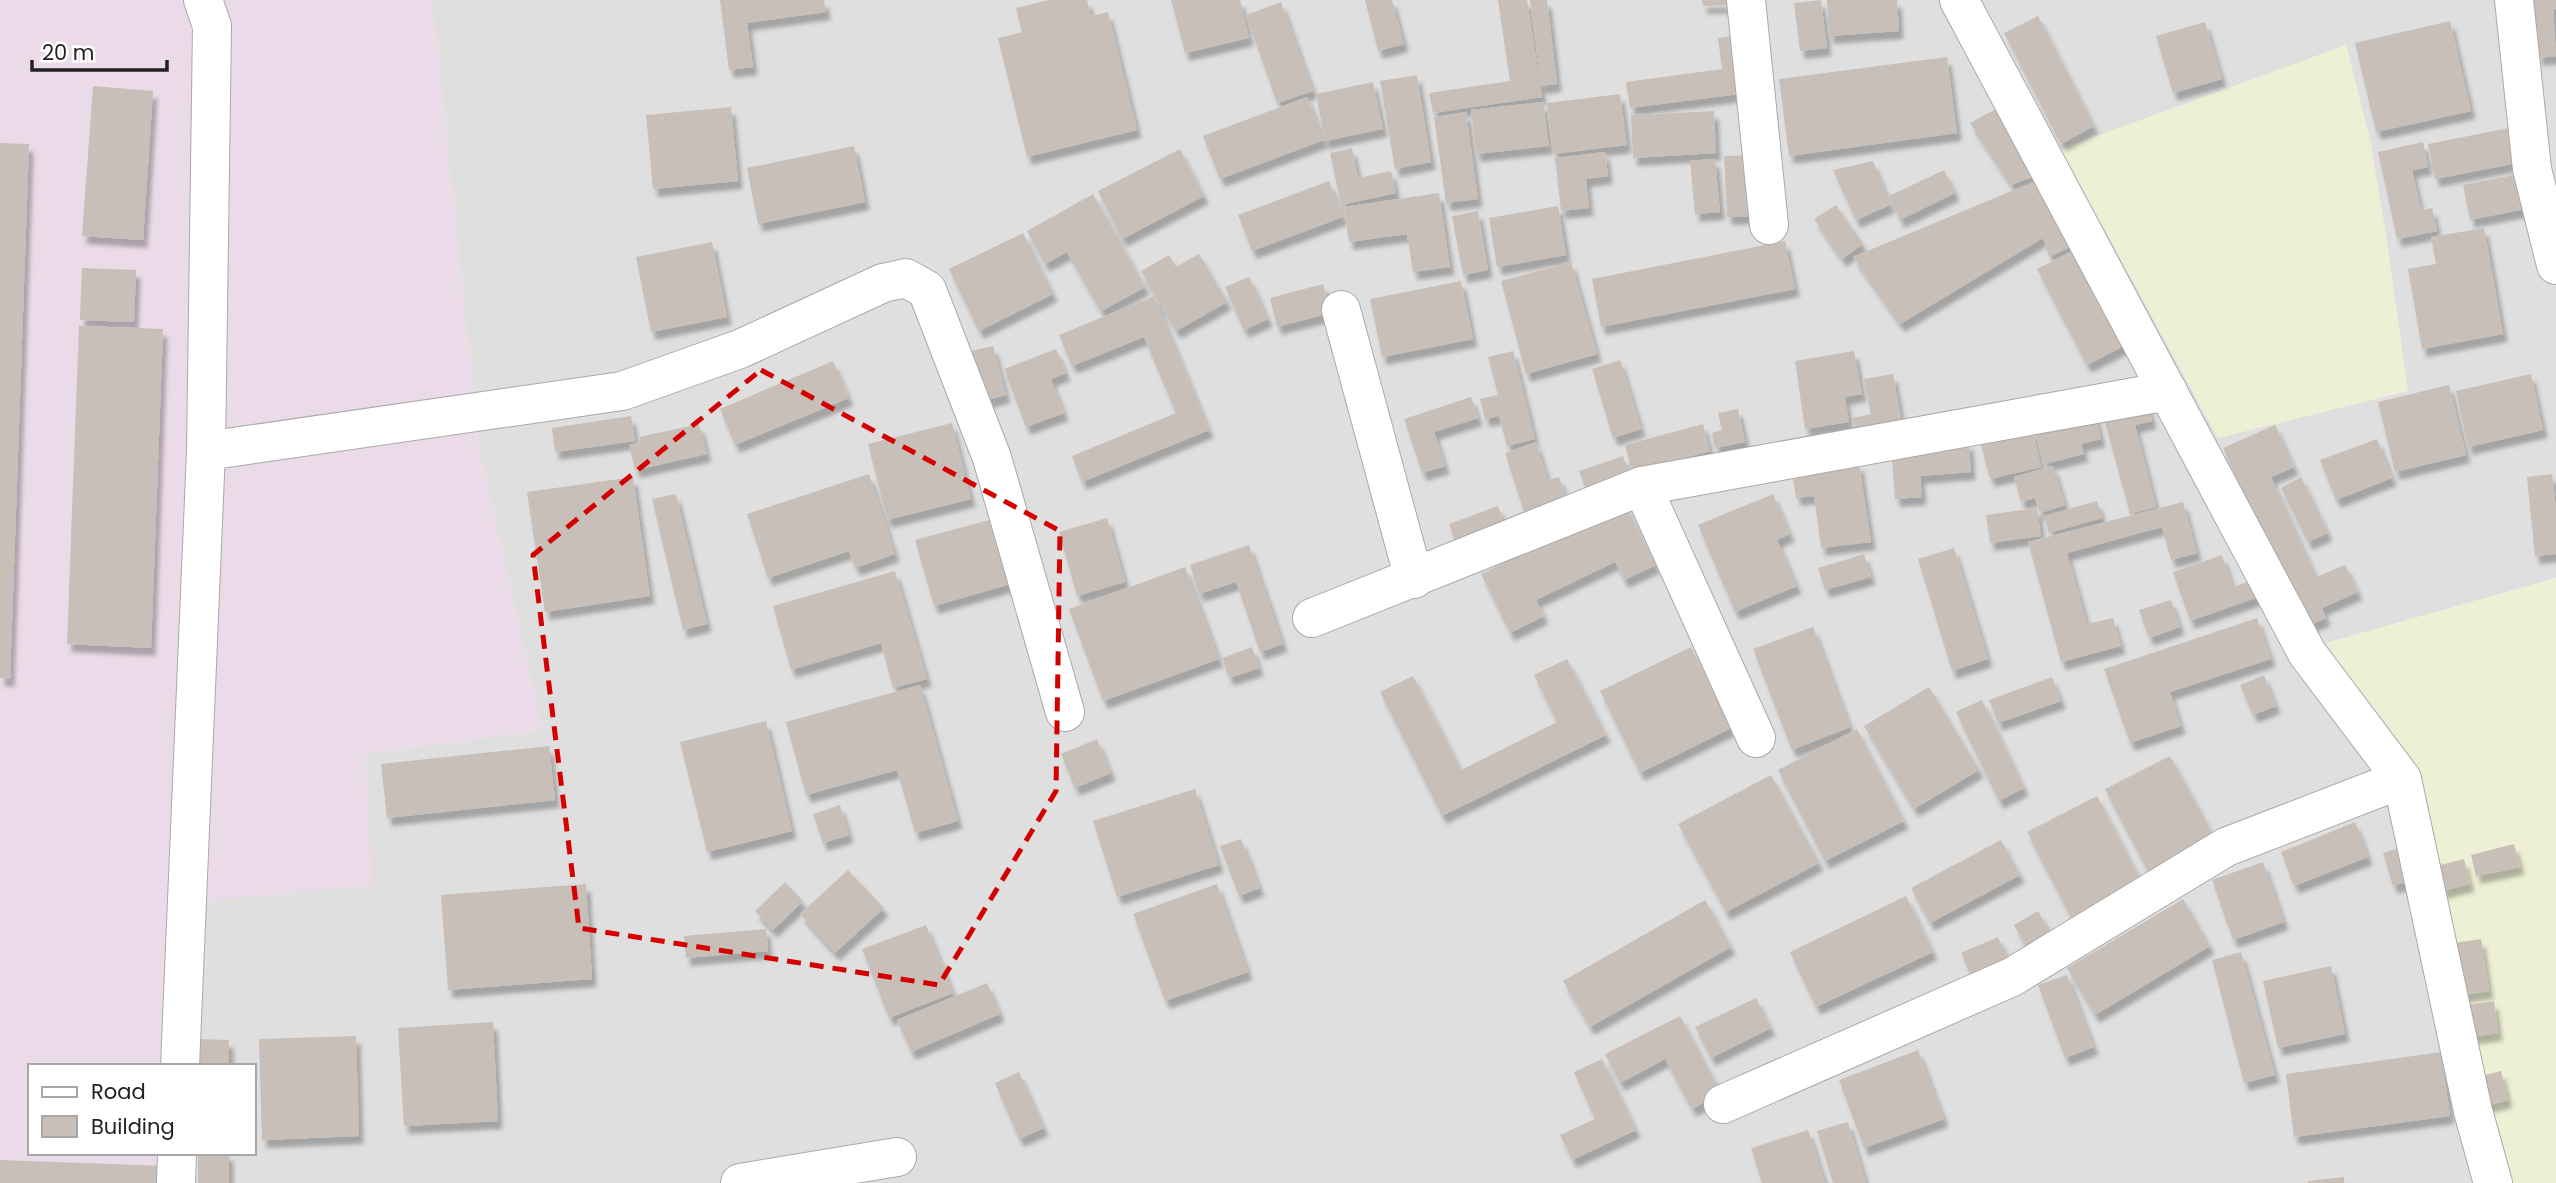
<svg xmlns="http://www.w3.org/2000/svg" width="2556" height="1183" font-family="Poppins,sans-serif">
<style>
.residential{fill:#e0dfdf}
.industrial{fill:#ebdbe8}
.farmland{fill:#eef0d5}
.building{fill:#c7bfb8;filter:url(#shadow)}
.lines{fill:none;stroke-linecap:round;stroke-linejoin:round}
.minor-casing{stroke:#a9a9a9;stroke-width:40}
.minor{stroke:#fff;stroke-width:38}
.marked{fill:none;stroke:#d40000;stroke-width:5;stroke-dasharray:14 9;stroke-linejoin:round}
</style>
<defs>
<filter id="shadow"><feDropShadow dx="4.5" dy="8" stdDeviation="2" flood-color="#0004"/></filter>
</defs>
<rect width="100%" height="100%" fill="#f2efe9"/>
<path class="residential" d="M432,0h2124v578l-230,65 76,122 97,418h-2323l1,-30h77v-87h-74l6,-163 179,-149 177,-24 -63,-281z"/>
<path class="industrial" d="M0,0h432l47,449 63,281 -177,24 8,131 -187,18 -6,163h-150v87h147l-1,30h-176z"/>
<path class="farmland" d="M2346,45l25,99 16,97 21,150 -190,47 -157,-289z
M2556,578v605h-57l-97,-418 -76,-122z"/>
<path class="building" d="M720,0h104l2,12 -79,11 6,44 -24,3z
M1049,0h38l4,16 17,-4 29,118 -110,27 -29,-119 24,-6 -6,-24z
M1171,0h69l9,38 -64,15z
M1365,0h27l12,44 -26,7z
M1498,0h29l15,97 -109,16 -4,-20 81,-12z
M1530,0h17l10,84 -16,2z
M1702,0h34l1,5 -34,1z
M1821,0l6,48 -27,3 -6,-48z
M1827,0h70l2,31 -70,5z
M2533,0h23v8l-3,1 3,47 -18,2z
M1281,2l32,89 -36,12 -31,-88z
M2038,16l56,110 -33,18 -57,-111z
M2450,21l21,90 -95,21 -21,-89z
M2205,22l17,57 -49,14 -17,-57z
M1739,35l8,58 -117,15 -4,-26 96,-13 -4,-31z
M1947,57l10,76 -168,23 -10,-77z
M1417,75l14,87 -36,7 -15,-88z
M1373,82l10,47 -58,12 -9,-47z
M93,86l60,5 -10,149 -61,-4z
M1620,94l7,51 -74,9 -6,-51z
M1307,97l17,43 -104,39 -17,-43z
M1543,102l6,44 -73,8 -5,-44z
M2003,105l37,69 -29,11 -41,-62z
M731,107l7,74 -85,8 -7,-74z
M1714,111l2,42 -83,5 -2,-43z
M1466,112l12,87 -32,4 -12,-86z
M2519,126l8,35 -92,18 -7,-35z
M2423,142l5,25 -16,3 9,41 11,-3 5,23 -40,8 -19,-87z
M0,143l29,1 -19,535 -10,-1z
M854,146l11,56 -107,22 -11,-56z
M1352,148l6,30 33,-7 5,22 -55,12 -11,-52z
M1180,149l24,47 -82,43 -24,-48z
M1605,152l3,24 -22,3 3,29 -28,3 -6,-53z
M1754,155l4,61 -31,1 -3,-61z
M1715,159l5,53 -25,2 -5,-53z
M1873,161l17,44 -34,15 -23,-50z
M1944,170l11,23 -55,27 -11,-24z
M2524,173l6,35 -60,12 -7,-35z
M2043,178l35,65 -29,14 -6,-19 -143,86 -47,-67z
M1329,181l14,36 -91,34 -14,-36z
M1439,193l11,74 -37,5 -6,-38 -58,8 -5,-35z
M1093,194l52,93 -44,24 -34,-59 -22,12 -18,-33z
M1836,205l27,39 -21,15 -28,-40z
M1558,206l8,49 -69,12 -8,-49z
M1478,211l10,59 -25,5 -11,-59z
M2484,228l19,106 -81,15 -14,-80 28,-5 -5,-27z
M1023,233l30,61 -74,37 -30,-62z
M1785,241l10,48 -194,38 -9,-48z
M712,242l15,75 -76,15 -15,-75z
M2082,246l49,96 -44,23 -50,-96z
M1199,254l28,48 -51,29 -35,-60 28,-16 7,12z
M1571,262l26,92 -71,20 -25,-93z
M82,268l54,2 -2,52 -54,-2z
M1249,277l19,42 -24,11 -19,-43z
M1461,281l12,58 -91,18 -12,-58z
M1323,284l7,29 -53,14 -7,-29z
M1154,296l55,134 -127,52 -10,-26 104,-43 -32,-76 -72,29 -13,-31z
M79,326l84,3 -12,319 -84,-4z
M993,346l13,49 -22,6 -13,-50z
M1056,349l10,24 -15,6 13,34 -38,14 -22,-58z
M1513,351l22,88 -28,7 -8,-30 -14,3 -5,-20 18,-4 -10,-38z
M1854,351l8,43 -17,3 4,25 -44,7 -10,-68z
M1620,360l21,69 -28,9 -21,-69z
M833,361l16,37 -114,47 -15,-36z
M1893,374l10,56 -46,8 -4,-20 18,-4 -7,-35z
M2531,374l12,56 -75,17 -12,-56z
M2449,385l17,70 -71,17 -17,-70z
M1471,397l7,21 -44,14 11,34 -23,7 -18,-54z
M2146,399l6,22 -17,4 21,82 -26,7 -28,-103z
M1738,409l7,33 -30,6 -3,-15 10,-3 -4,-17z
M2094,410l7,29 -20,5 3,10 -40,10 -10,-39z
M631,416l4,25 -80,11 -3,-24z
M952,423l19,76 -84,21 -19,-76z
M699,424l8,30 -72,16 -6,-25 12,-3 -2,-5z
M1703,424l7,27 -78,21 -7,-27z
M2275,425l19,42 -23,10 45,100 29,-12 13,27 -36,16 4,10 -23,10 -80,-180z
M2032,428l9,39 -51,12 -10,-38z
M2377,439l15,39 -56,22 -16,-40z
M1536,442l12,38 11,-3 10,30 -42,14 -22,-68z
M1969,442l2,30 -51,4 2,21 -27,2 -4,-51z
M1623,456l8,23 -43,16 -9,-24z
M1859,463l12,79 -50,6 -7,-52 -18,2 -4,-27z
M2053,466l12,39 -25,8 -5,-15 -14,4 -7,-25z
M869,474l26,80 -40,14 -6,-17 -81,27 -21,-64z
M2552,474l4,36v44l-21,2 -8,-79z
M633,477l17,119 -105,16 -18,-120z
M2301,477l27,56 -20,9 -27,-54z
M676,494l31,130 -24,6 -31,-131z
M1773,494l17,40 -13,6 20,46 -62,26 -37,-87z
M2097,501l5,17 -53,15 -5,-17z
M2183,502l14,51 -26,7 -9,-33 -95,26 20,71 26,-6 8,28 -60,16 -33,-120z
M1624,503l32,62 -32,15 -9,-18 -79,38 8,16 -34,17 -29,-59z
M1498,506l9,25 -49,18 -9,-25z
M2037,508l4,28 -51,7 -4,-28z
M1000,517l17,65 -83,24 -19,-66z
M1107,518l18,64 -48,14 -18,-64z
M1249,545l34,99 -23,8 -24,-70 -37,12 -9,-29z
M1954,548l34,111 -36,12 -34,-112z
M1864,554l7,23 -46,13 -7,-22z
M2222,555l11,32 28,-10 6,17 -77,27 -17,-49z
M1185,567l34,92 -116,42 -34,-92z
M895,571l32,108 -34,9 -12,-45 -90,27 -18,-64z
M2171,600l9,27 -31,11 -10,-28z
M2257,618l14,41 -101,33 11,34 -51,17 -26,-74z
M1813,627l37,100 -58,23 -39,-101z
M1252,647l7,21 -30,10 -7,-20z
M1691,647l40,81 -91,45 -40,-82z
M1567,659l39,76 -164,81 -62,-124 33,-16 48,94 96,-48 -23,-47z
M2264,675l12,31 -23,9 -13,-30z
M2052,677l9,24 -63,22 -9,-23z
M920,685l38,136 -43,12 -18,-63 -91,25 -20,-73z
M1929,687l50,83 -65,39 -50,-83z
M1982,700l42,88 -25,13 -43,-89z
M766,721l26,110 -85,21 -27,-110z
M1857,729l47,92 -79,40 -47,-91z
M1097,739l14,34 -36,15 -14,-34z
M549,746l6,54 -168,18 -6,-54z
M2170,756l45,83 -66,34 -44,-84z
M1771,775l48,88 -93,49 -48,-88z
M1195,789l24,76 -102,32 -24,-76z
M2097,796l47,91 -70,36 -47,-91z
M840,805l9,30 -26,8 -10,-29z
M2355,822l13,35 -74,29 -13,-34z
M1241,839l19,49 -21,8 -19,-50z
M2001,840l19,35 -90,48 -19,-35z
M2514,844l6,23 -44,9 -5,-21z
M2405,846l10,33 -22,7 -10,-33z
M2464,859l6,25 -28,7 -6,-25z
M2263,862l21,60 -51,18 -21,-60z
M848,870l36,38 -49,45 -35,-39z
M785,882l18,19 -30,29 -18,-19z
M586,884l6,95 -144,11 -7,-95z
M1217,884l31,88 -83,29 -32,-87z
M1906,896l27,56 -117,55 -26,-55z
M2183,899l27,47 -115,69 -28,-47z
M1705,900l26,47 -141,80 -27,-46z
M2038,911l17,29 -25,14 -16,-29z
M926,925l27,68 -64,25 -27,-69z
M766,929l2,22 -82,7 -2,-22z
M1998,937l12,27 -37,17 -12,-28z
M2481,939l8,52 -27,4 -8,-52z
M2241,952l34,123 -31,8 -32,-123z
M2331,966l14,68 -67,14 -15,-67z
M2067,975l27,72 -29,11 -27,-73z
M987,983l13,31 -89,38 -14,-32z
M1756,998l15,30 -60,30 -16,-31z
M2494,1001l4,32 -28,4 -5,-32z
M1680,1016l41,77 -29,16 -27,-50 -45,24 -15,-29z
M493,1022l5,99 -94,5 -6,-98z
M356,1036l3,100 -97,4 -3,-101z
M198,1039l31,1v26h-31z
M1918,1050l26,69 -80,29 -25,-68z
M2441,1052l9,64 -156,21 -8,-63z
M1602,1059l34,71 -64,30 -12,-25 35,-16 -21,-47z
M2501,1071l7,29 -24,6 -7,-29z
M1019,1072l25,56 -25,11 -24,-56z
M1848,1122l18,61h-33l-16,-52z
M1808,1130l17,53h-63l-11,-35z
M198,1153h31v30h-31z
M0,1160l165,6 -1,17h-164z
M2344,1177v6h-36v-2z"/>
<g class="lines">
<defs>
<path id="minor" d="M1746,0l23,225
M1959,0l348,653 95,126 71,332 20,72
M2514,0l18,169 24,96
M1341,310l73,269
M206,451l416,-60 118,-42 143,-66 23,-5 21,12 65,168 73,254
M1642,486l114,252
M1312,618l330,-132 526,-95
M180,1066l26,-615 6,-425 -9,-26
M1723,1104l289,-127 214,-130 176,-68
M176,1183l1,-30
M740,1183l157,-26"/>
</defs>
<use href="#minor" class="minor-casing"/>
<use href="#minor" class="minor"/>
</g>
<path class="marked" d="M761,370l299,161 -4,260 -117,194 -360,-57 -46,-373z"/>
<rect x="28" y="1064" width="228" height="91" fill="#ffffff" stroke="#a7a7a7" stroke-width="2"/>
<rect x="42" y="1087" width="35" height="10" fill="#ffffff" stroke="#a7a7a7" stroke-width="2"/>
<text x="91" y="1099" font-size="21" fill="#222222">Road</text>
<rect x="42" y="1116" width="35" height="21" fill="#c7bfb8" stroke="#a7a7a7" stroke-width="2"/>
<text x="91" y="1134" font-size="21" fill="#222222">Building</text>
<path d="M32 60v10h135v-10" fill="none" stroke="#222222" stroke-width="3.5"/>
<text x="42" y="60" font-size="21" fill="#222222" stroke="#ffffff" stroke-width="5" paint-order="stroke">20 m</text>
</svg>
